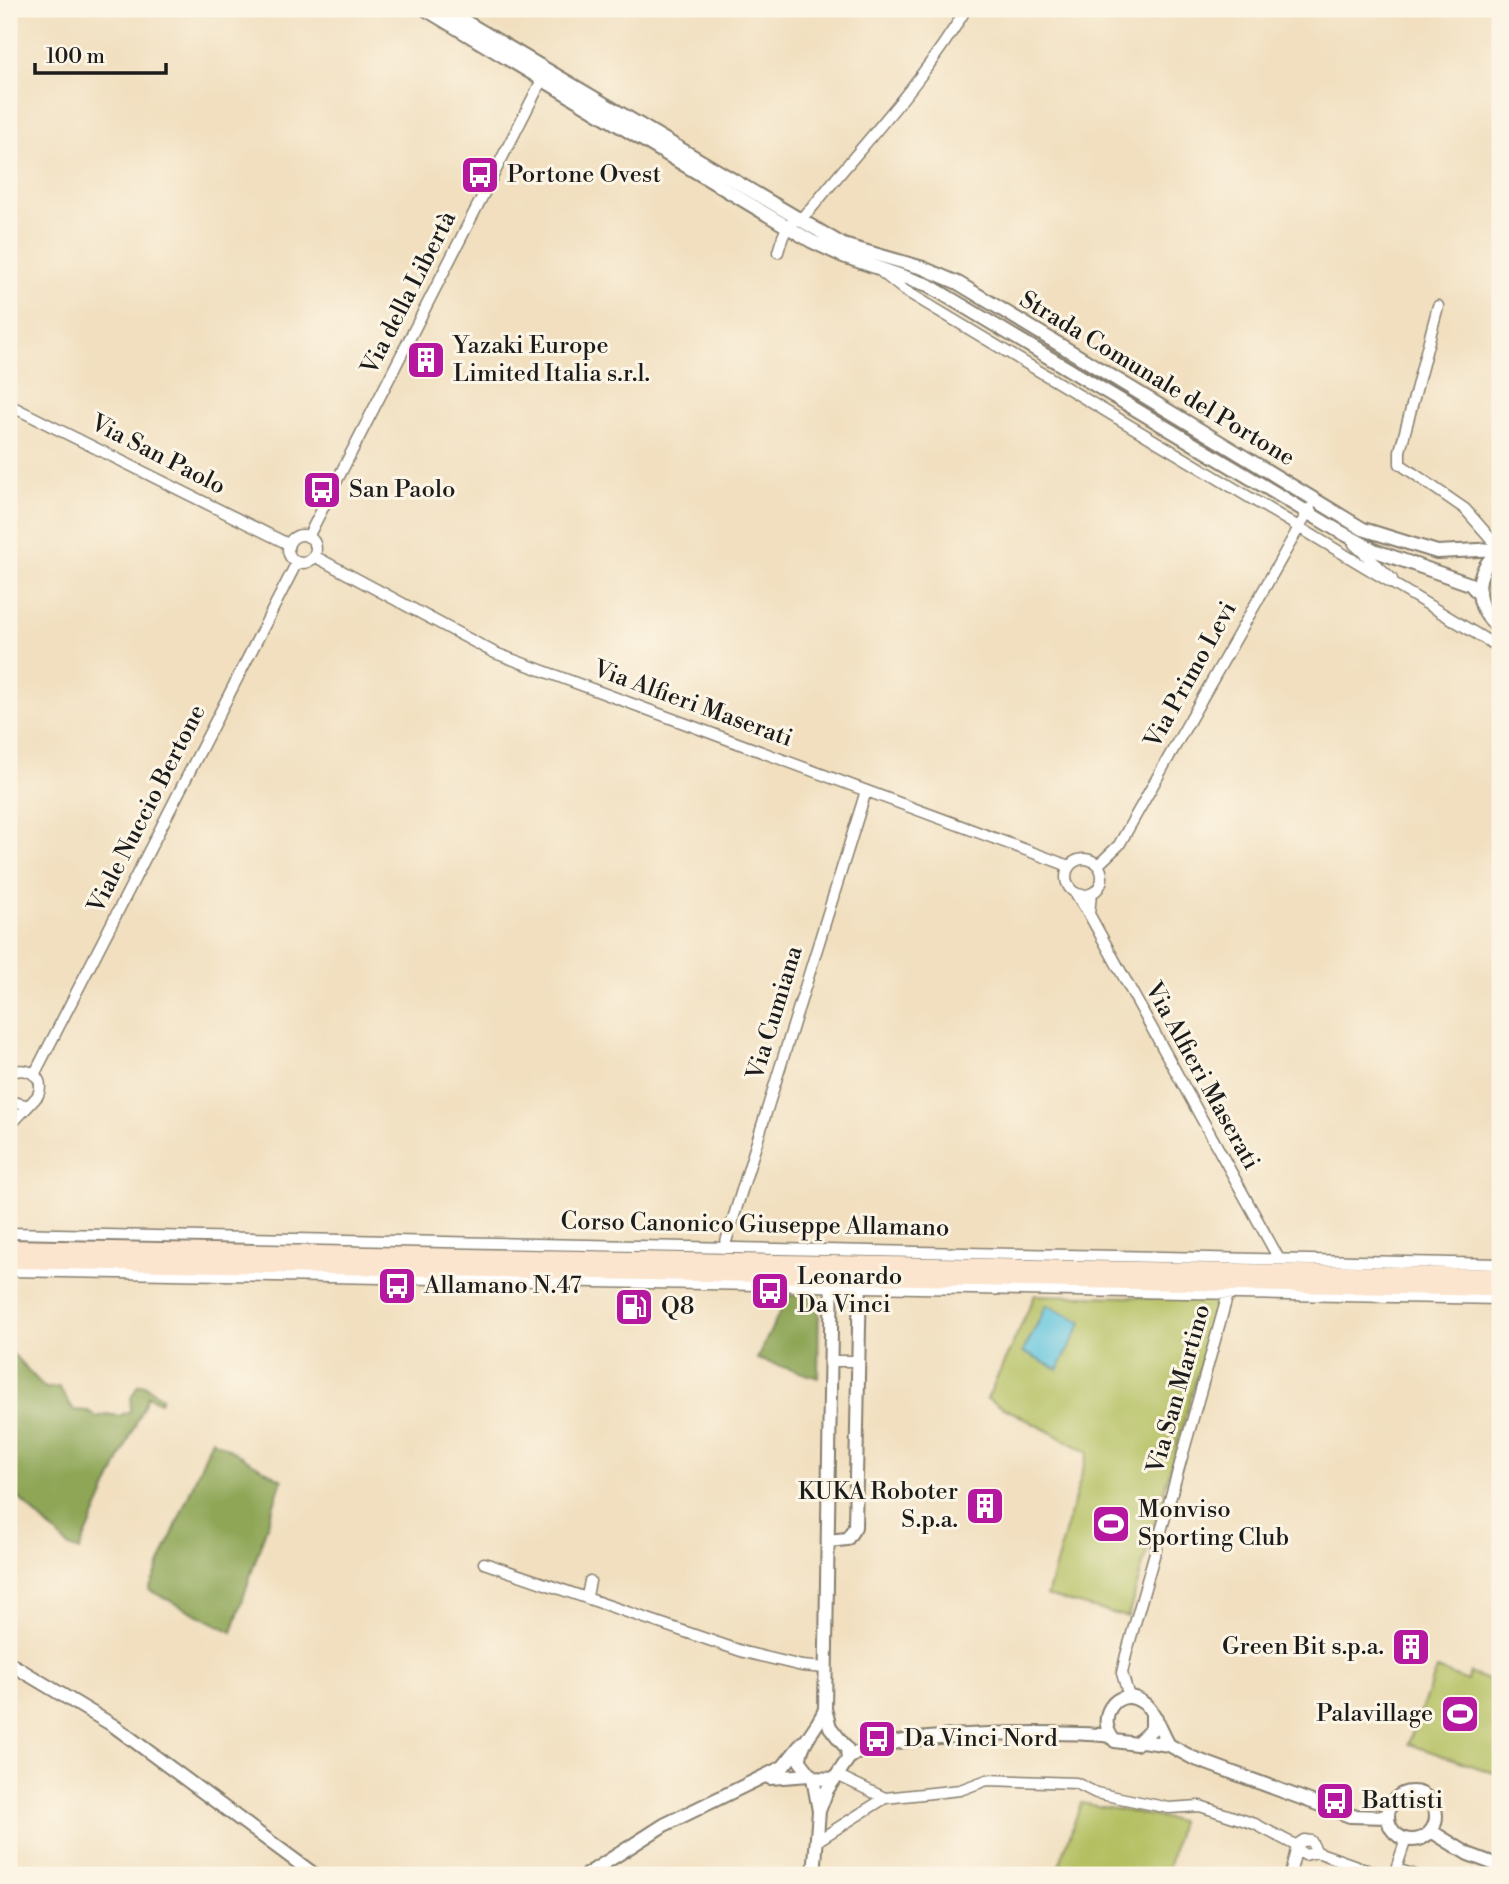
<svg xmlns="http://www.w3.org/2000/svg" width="1509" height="1884" font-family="'Libre Bodoni',serif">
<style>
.green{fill:#b3bf61;stroke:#686e3e;stroke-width:2}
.forest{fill:#8ea657;stroke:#55613a;stroke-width:2}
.water{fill:#61c4df;stroke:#3e707e;stroke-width:2}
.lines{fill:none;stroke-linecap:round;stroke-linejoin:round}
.minor-casing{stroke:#867e6e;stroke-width:13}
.tertiary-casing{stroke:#867e6e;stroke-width:16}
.secondary-casing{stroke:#867e6e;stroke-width:18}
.minor{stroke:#fff;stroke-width:10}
.tertiary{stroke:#fff;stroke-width:12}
.secondary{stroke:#fbe5cf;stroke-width:14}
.labels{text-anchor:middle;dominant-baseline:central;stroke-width:6;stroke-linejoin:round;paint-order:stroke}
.poi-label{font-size:24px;fill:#1c1c1c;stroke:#fcf5e5;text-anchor:start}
.street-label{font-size:24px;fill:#1c1c1c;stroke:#fcf5e5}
</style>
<rect width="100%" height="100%" fill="#fcf5e5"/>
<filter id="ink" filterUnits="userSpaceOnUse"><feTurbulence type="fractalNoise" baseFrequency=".0143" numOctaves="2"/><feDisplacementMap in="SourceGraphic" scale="14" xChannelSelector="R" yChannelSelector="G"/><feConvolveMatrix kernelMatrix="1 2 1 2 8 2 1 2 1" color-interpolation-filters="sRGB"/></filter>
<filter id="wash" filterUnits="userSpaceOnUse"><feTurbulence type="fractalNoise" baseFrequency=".00686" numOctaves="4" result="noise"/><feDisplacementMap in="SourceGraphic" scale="28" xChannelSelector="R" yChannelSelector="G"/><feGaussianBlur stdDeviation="1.57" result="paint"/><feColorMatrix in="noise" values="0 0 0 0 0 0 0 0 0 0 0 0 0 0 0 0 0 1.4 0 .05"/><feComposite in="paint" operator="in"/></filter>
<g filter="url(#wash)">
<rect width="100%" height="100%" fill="#f1dfbf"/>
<path class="green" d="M1500,559v61c-18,-18 -18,-43 0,-61z
M1035,1295l184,4 -91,318 -81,-21 41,-144 -101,-53z
M1437,1669l30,12 3,-8 30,12v90l-92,-31z
M1081,1803l99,18 -13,54h-111z"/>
<path class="forest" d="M788,1295l31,1 -1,82 -61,-19z
M9,1350l36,38 14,-1 15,23 14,1 9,6 10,-3 12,2 11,-5 1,-13 7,-13 5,-1 19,13 -2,5 -12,-6 -69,155 -10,-4 -60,-59z
M212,1439l70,41 -50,152 -83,-42z"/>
<path class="water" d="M1047,1305l35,17 -24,48 -35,-18z"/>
</g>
<g filter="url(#ink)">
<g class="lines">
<defs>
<path id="minor" d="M778,252c11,-41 17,-22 37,-48 51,-63 110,-125 151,-195
M879,270l25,20 596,358
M1438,306l-38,145v13l65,45 35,40
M9,405l279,139
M288 549a14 14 0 1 1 28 0a14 14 0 1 1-28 0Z
M308,537l236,-461
M1354,544l38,35
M314,556l181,97 574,213
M1066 877a18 18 0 1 1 36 0a18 18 0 1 1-36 0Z
M1098,865l21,-20 191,-337
M1076,894l13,20 2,-20
M1089,914l190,345
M9,1074c14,-10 38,1 29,21 -2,4 -24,25 -29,32
M34,1075l263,-513
M9,1101l17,4
M9,1233l1491,31
M724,1248l142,-457
M9,1271l1491,28
M831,1361h27
M484,1563l260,89 58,14 24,2
M587,1596l3,-15
M1129,1697l-7,-24 4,-18 102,-361
M839,1776l46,22 75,-8 27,-10 89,3 20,10 73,15 31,-2 55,18 42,22 -7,29
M817,1841l68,-43
M1317,1852l-6,-11 -7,-1 -6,4v6l7,5 12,-3 65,23
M1396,1869l19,6
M1394,1875l12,-36"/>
<path id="tertiary" d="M425,9l386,232 32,15 85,29 409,245 39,21 94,33 8,9
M444,9l399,236 80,23 35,15 405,246 74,23 63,-3
M1500,550c-28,22 -28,57 0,79
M828,1541l19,-2 8,-12 5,-250
M9,1663l105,63 201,149
M825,1709c-7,19 -25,32 -25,52l13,17 22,1
M1152,1714v15l-16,15 -21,-3c-21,-21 1,-57 27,-39 13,8 19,30 27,43
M1142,1741l27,4 24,13 157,58 38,1
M848,1759c26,-28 219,-29 262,-23
M770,1778l39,-3
M813,1778l6,33 -5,64
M1388 1816a24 24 0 1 1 48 0a24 24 0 1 1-48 0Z
M819,1811l8,-21 21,-31 -1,-10 -17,-22 -5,-18 7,-442
M1431,1831l37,23 32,12
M586,1875l78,-50 119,-58 20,-25"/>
<path id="secondary" d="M9,1247l1491,29
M9,1261l1491,28"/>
</defs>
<use href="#minor" class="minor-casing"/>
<use href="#tertiary" class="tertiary-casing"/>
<use href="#secondary" class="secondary-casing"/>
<use href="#minor" class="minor"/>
<use href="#tertiary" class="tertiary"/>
<use href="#secondary" class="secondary"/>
</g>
</g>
<defs>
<symbol id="bus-square" viewBox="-11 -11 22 22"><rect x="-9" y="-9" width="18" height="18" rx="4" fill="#b5179e" stroke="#fcf5e5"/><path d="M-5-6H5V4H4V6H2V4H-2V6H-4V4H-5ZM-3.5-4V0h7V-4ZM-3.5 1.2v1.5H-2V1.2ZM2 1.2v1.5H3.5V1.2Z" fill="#fff"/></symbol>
<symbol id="building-square" viewBox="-11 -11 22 22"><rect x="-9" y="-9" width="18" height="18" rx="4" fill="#b5179e" stroke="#fcf5e5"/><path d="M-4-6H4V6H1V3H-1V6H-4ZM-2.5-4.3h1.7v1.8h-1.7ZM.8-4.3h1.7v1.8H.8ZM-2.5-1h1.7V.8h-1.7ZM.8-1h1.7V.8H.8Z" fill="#fff"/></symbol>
<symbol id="fuel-square" viewBox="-11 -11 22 22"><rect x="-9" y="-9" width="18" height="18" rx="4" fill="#b5179e" stroke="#fcf5e5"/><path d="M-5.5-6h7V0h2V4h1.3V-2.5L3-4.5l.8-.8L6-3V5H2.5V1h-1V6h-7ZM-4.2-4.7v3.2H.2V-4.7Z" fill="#fff"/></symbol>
<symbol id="stadium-square" viewBox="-11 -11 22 22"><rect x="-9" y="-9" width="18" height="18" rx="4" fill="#b5179e" stroke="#fcf5e5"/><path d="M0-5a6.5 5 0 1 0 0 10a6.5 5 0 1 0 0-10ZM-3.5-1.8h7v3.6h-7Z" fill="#fff"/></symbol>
</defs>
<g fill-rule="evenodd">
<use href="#bus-square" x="458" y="153" width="44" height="44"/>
<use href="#building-square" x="404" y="338" width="44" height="44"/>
<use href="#bus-square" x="300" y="468" width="44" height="44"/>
<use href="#bus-square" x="375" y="1264" width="44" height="44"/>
<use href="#bus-square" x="748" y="1269" width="44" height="44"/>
<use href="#fuel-square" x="612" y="1285" width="44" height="44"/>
<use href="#building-square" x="963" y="1484" width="44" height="44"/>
<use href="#stadium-square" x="1089" y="1502" width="44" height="44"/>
<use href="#building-square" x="1389" y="1625" width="44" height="44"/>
<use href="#stadium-square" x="1438" y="1692" width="44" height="44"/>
<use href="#bus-square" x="855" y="1717" width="44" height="44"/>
<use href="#bus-square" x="1313" y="1779" width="44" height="44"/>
</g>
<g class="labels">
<g class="poi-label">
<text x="507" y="175">Portone Ovest</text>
<text x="453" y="346">Yazaki Europe<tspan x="453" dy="28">Limited Italia s.r.l.</tspan></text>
<text x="349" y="490">San Paolo</text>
<text x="797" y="1277">Leonardo<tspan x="797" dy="28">Da Vinci</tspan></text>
<text x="424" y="1286">Allamano N.47</text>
<text x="661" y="1307">Q8</text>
<text x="958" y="1492" text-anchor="end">KUKA Roboter<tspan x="958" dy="28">S.p.a.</tspan></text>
<text x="1138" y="1510">Monviso<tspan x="1138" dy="28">Sporting Club</tspan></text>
<text x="1384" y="1647" text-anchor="end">Green Bit s.p.a.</text>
<text x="1433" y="1714" text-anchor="end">Palavillage</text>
<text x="904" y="1739">Da Vinci Nord</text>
<text x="1362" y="1801">Battisti</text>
</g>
<g class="street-label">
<text transform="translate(409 293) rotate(-63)">Via della Libertà</text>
<text transform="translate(1157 379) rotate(31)">Strada Comunale del Portone</text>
<text transform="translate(158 455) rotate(27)">Via San Paolo</text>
<text transform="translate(1191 675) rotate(-61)">Via Primo Levi</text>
<text transform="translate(693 704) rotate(20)">Via Alfieri Maserati</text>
<text transform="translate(147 809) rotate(-63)">Viale Nuccio Bertone</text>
<text transform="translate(775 1013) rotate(-73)">Via Cumiana</text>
<text transform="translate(1202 1076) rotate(61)">Via Alfieri Maserati</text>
<text transform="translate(755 1225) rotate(1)">Corso Canonico Giuseppe Allamano</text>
<text transform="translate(1179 1389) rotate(-74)">Via San Martino</text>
</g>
</g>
<rect width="1509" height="1884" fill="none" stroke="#fcf5e5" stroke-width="35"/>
<path d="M35 63v10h131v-10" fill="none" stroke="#1c1c1c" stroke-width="3.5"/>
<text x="46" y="63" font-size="21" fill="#1c1c1c" stroke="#fcf5e5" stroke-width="5" paint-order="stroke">100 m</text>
</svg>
